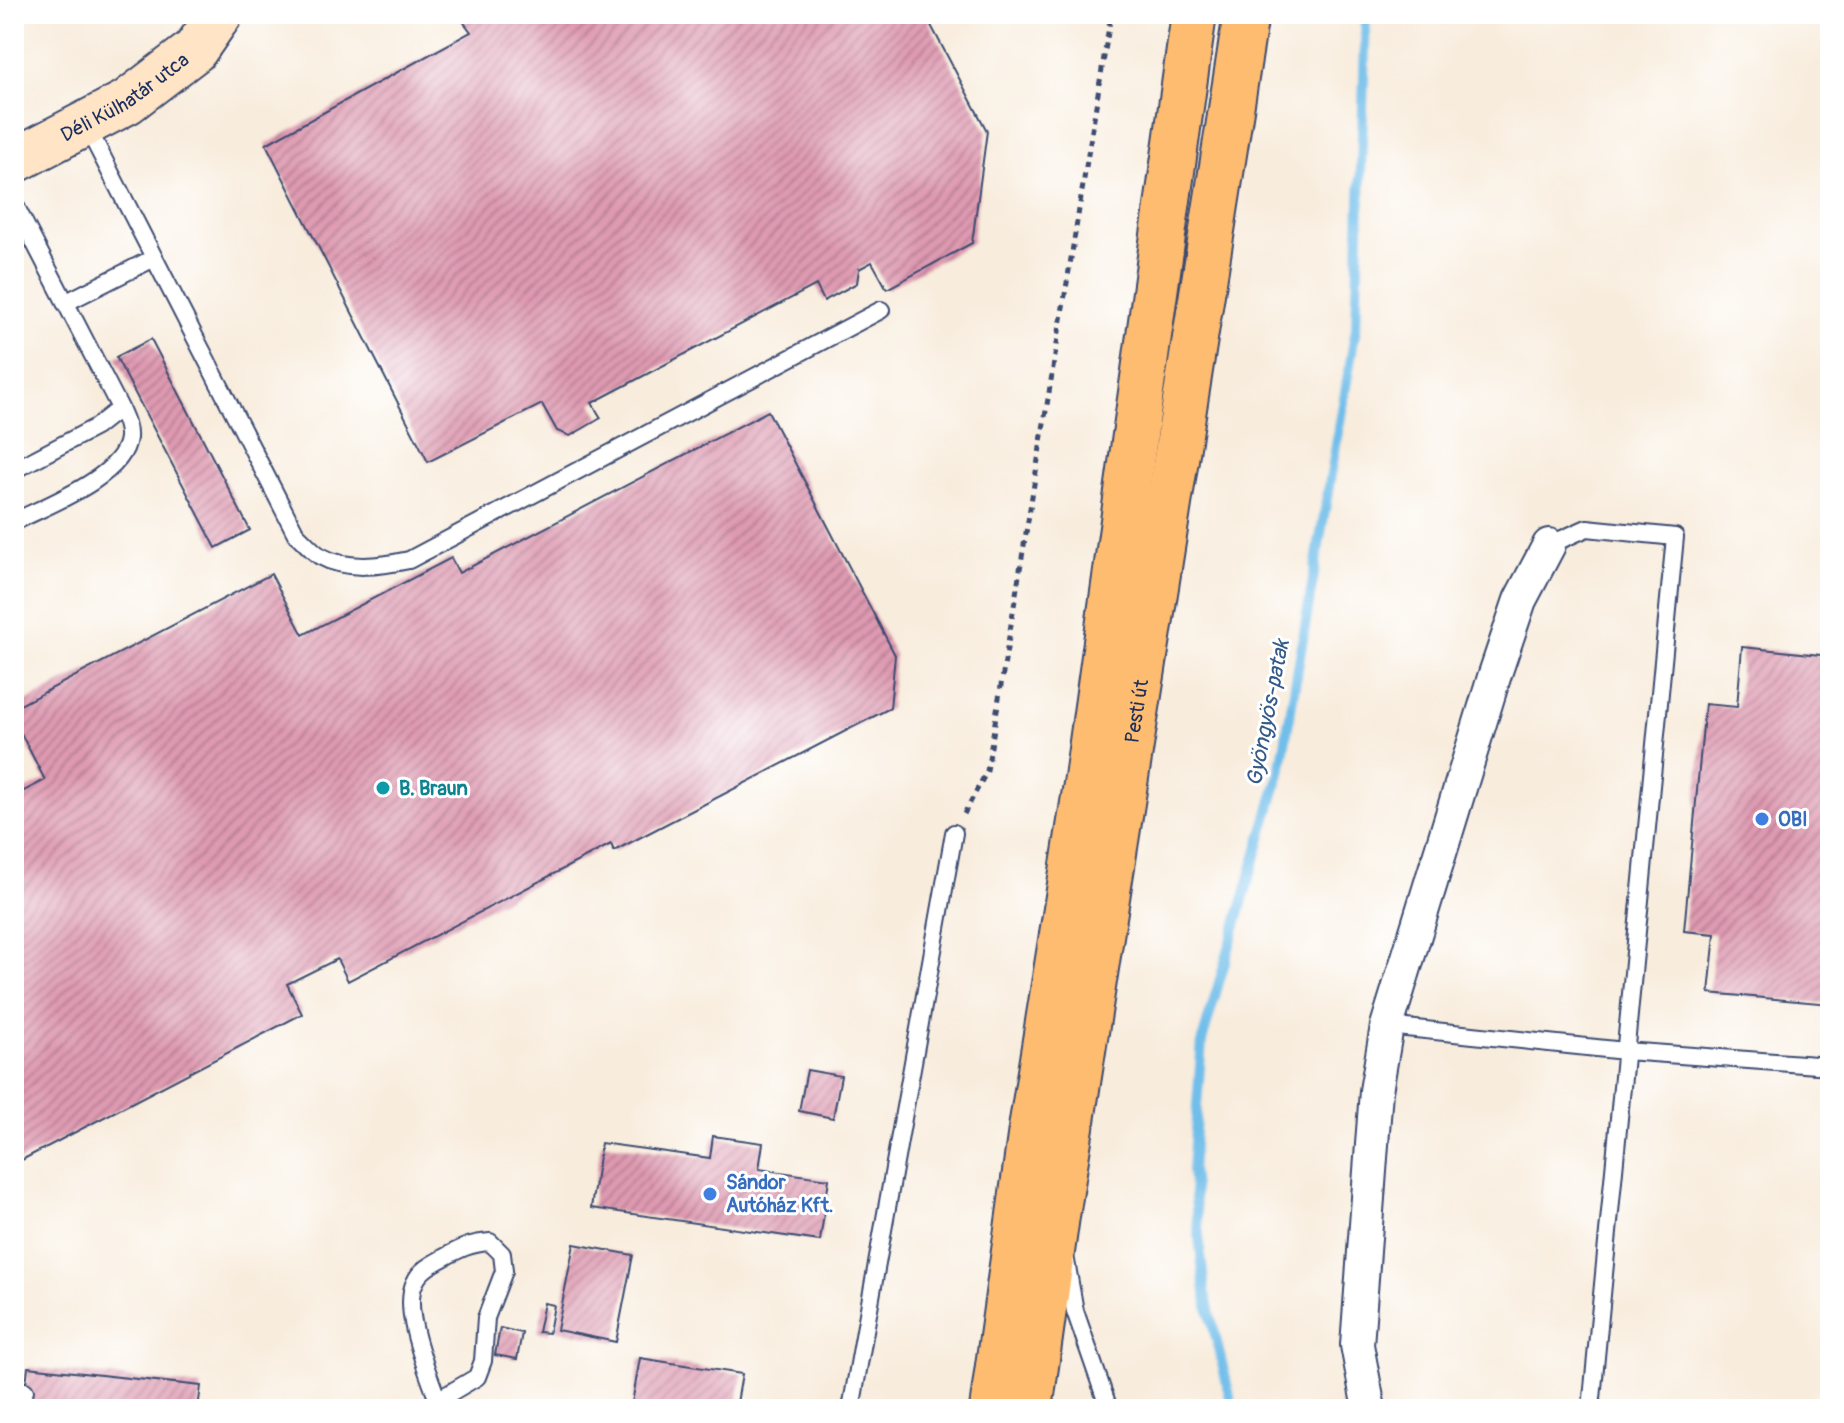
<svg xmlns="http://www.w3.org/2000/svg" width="1844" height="1423" font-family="Pangolin,sans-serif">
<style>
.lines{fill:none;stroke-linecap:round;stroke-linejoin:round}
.stream{stroke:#70beea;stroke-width:10}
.building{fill:url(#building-hatch)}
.lane-casing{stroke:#3c4b71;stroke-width:20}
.street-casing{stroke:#3c4b71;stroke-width:36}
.secondary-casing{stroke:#3c4b71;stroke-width:48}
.primary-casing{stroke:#3c4b71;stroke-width:48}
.path{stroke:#3c4b71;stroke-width:5;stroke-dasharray:6 6;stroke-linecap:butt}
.lane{stroke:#fff;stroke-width:16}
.street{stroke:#fff;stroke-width:32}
.secondary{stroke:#ffe4c6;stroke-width:44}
.primary{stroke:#febc70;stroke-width:44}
.culture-dot{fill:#0f9aa8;stroke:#fff;stroke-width:3}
.shop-dot{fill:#3f7fe0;stroke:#fff;stroke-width:3}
.labels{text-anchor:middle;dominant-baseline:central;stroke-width:6;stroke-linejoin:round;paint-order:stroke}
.street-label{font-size:20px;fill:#1b2f5e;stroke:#fff}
.culture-label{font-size:20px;font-weight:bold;fill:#0d838f;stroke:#fff;text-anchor:start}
.shop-label{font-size:20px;font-weight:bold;fill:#366cbe;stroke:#fff;text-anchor:start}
.water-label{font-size:22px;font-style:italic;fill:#355a88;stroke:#fff}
</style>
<defs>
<pattern id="building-hatch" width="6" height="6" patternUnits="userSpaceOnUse" patternTransform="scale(2)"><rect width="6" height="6" fill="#df9ab1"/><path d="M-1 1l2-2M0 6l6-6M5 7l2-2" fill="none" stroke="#b47e93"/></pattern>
</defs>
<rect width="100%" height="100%" fill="#fff"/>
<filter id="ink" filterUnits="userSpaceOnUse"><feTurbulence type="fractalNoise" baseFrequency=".0125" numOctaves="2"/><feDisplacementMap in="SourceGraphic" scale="16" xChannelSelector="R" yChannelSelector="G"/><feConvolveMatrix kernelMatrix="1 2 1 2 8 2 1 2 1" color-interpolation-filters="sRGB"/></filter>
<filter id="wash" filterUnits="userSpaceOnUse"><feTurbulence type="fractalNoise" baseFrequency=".006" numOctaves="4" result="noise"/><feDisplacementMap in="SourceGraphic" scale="32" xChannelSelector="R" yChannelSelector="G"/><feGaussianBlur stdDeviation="1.8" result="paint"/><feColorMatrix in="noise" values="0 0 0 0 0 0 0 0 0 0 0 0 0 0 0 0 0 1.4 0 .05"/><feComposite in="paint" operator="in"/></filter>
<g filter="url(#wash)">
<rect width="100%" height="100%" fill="#f8ecdc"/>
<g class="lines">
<path class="stream" d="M1233,1409l-28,-116 -13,-123 10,-129 78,-268 76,-445 10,-314"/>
</g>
<g id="blocks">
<path class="building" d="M476,14h449l62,117 -15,112 -85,46 -15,-27 -13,7 -2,14 -33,18 -8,-16 -224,118 9,15 -31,18 -13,-5 -15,-27 -114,58 -162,-318 205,-112 -8,-11z
M151,339l99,191 -34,18 -100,-191z
M768,411l127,244 -5,53 -276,143 -3,-7 -263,137 -11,-22 -50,25 15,30 -288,150v-368l31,-16 -31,-60v-12l257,-134 32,61 148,-77 8,15z
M1742,647l88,9v348l-121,-11 6,-59 -31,-3 21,-227 32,3z
M807,1070l34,6 -8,42 -34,-7z
M713,1136l50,7 -4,26 70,10 -9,62 -229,-33 10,-65 109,15z
M574,1244l59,11 -17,87 -59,-12z
M544,1303l10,2 -5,28 -11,-1z
M500,1328l22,5 -5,26 -22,-4z
M640,1358l102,16 -6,35h-105z
M28,1367l173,19 -3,23h-175z"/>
</g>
</g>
<g filter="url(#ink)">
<use href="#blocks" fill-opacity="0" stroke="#3c4b71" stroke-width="2"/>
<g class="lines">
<defs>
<path id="lane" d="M86,125l210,409c8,7 16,17 24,22 27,15 61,10 89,4l472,-250
M14,203l106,205 -24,19 -82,43
M65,303l89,-45
M14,522c31,-16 110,-45 114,-84 1,-11 -4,-21 -8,-30
M1549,545l38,-17 88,9 -84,872
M1387,1026l238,25 205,15
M1066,1261l9,50 34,98
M14,1391h11
M438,1400l39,-23 6,-16 3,-43 18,-47 -2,-17 -12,-12c-19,1 -31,7 -47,16 -11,6 -23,12 -28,24 -15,29 16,98 26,127
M851,1409l103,-576"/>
<path id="street" d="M1369,1409l-12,-64 19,-254 11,-65 108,-352 25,-74 29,-55"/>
<g id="secondary">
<path id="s1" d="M14,161l113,-59 68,-52 25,-36"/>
</g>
<g id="primary">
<path d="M992,1409l40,-287 55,-344 107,-764"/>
<path id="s2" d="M1030,1409l27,-193 189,-1202"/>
</g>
</defs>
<use href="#lane" class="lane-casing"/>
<use href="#street" class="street-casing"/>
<use href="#secondary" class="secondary-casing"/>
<use href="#primary" class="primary-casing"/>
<path class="path" d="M964,814l23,-43 124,-757"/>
<use href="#lane" class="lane"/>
<use href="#street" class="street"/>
<use href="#secondary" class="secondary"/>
<use href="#primary" class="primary"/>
</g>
</g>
<circle class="culture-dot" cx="383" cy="788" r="8"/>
<g class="shop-dot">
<circle cx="1762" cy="819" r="8"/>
<circle cx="710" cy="1194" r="8"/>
</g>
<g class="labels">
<g class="street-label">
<text stroke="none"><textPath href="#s1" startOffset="128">Déli Külhatár utca</textPath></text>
<text stroke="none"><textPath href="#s2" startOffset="706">Pesti út</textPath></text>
</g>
<g class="culture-label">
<text x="399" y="788">B. Braun</text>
</g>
<g class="shop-label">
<text x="1778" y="819">OBI</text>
<text x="726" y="1182">Sándor<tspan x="726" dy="23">Autóház Kft.</tspan></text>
</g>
<g class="water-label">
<text transform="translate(1268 713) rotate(-79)">Gyöngyös-patak</text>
</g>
</g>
<rect width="1844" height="1423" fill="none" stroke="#fff" stroke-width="48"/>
</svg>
